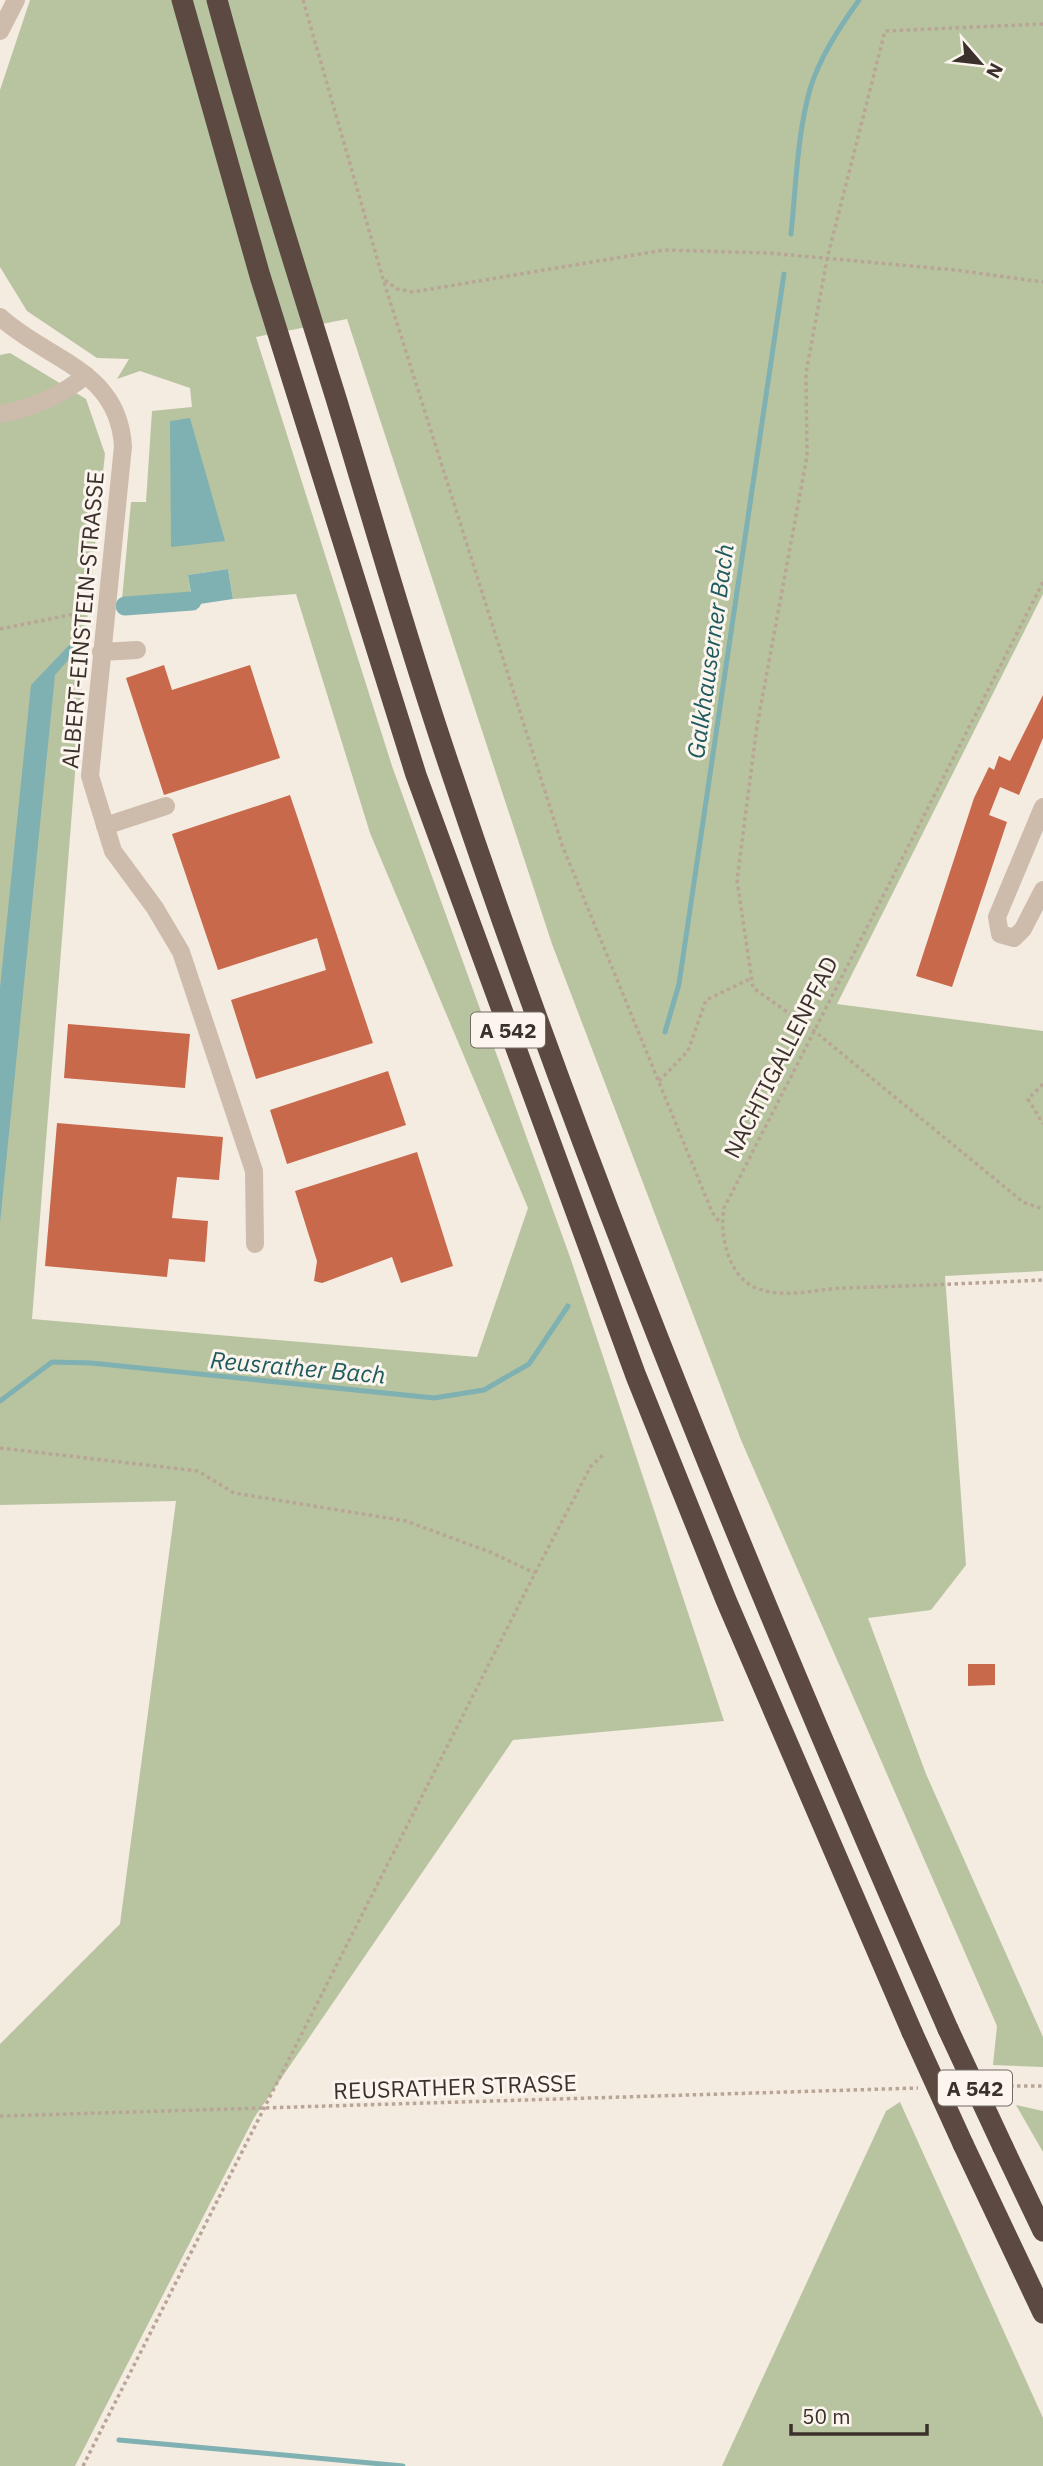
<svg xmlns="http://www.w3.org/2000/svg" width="1043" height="2466" font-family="'IBM Plex Sans',sans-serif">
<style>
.green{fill:#b8c4a0}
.water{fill:#7fb0b2}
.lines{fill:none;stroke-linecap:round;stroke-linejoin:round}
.stream{stroke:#7fb0b2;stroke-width:5}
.canal{stroke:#7fb0b2;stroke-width:19}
.building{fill:#c8694b}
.path{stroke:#b9a596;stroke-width:3.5;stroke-dasharray:3.5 3.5;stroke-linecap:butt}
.minor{stroke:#cdbbac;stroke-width:18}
.highway{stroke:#5c4a42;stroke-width:21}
.highway-bridge{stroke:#5c4a42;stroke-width:21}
.labels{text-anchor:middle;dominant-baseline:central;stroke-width:6;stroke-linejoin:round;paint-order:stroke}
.shield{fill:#fbf5ee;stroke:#756b66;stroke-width:2}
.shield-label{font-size:21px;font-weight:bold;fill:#3b302b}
.street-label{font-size:23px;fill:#3b302b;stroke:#fbf5ee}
.water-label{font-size:24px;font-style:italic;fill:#1f5a5e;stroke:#fbf5ee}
</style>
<rect width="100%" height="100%" fill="#f4ebe1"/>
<path class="green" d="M30,0h1013v594l-206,410 206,27v240l-98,5 21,289 -35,45 -63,8 58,156 117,263v30l-50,-2 4,-39 -256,-586 -189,-496 -205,-625 -91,18 136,429 178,491 154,464 -211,19 -259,378 -179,348h-75v-422l120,-120 56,-423 -176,4v-1150l10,-2 76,46 19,55 -18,167 -55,698 445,38 51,-149 -158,-375 -74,-239 -63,5 -5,-30 -40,6 3,20 -69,5 9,-98h15l6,-91 40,-4 -2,-19 -50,-17 -23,8 12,-20 -32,-1 -70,-47 -27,-44v-177z
M900,2102l143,316v48h-321l164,-355z
M1016,2105l27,6v41z"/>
<path class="water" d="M190,418l35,123 -54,6 -1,-126z
M228,569l5,30 -40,6 -5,-30z
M75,639l1,12 -21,24 -55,548v-235l31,-303z"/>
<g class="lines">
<path class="stream" d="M791,234c5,-48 6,-98 19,-145 10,-32 29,-61 49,-89
M665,1032l14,-48 105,-710
M0,1401l52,-39 39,1 343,35 50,-8 45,-26 39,-58
M119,2440l284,26"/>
<path class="canal" d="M125,606l67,-5"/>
</g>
<path class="building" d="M164,665l8,25 78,-25 30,93 -116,37 -38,-117z
M1043,695v43l-24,57 -19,-8 -11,28 18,7 -55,165 -36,-11 58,-178 15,-31 5,3 5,-14 11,5z
M290,795l83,248 -117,36 -25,-79 95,-30 -9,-32 -99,32 -46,-136z
M68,1024l122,10 -5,54 -121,-10z
M388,1071l18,54 -119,39 -17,-54z
M57,1123l166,14 -4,43 -42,-3 -5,41 36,3 -3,41 -36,-3 -2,18 -122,-11z
M417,1152l36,114 -52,17 -9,-26 -70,26 -8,-2 3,-20 -22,-70z
M968,1664h27v21l-27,1z"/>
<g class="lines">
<path class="path" d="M303,0l80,279 179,566 150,367 9,12
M1043,24l-158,7 -58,228 -21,114 1,83 -50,270 -20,154 16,108 60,42 210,172 20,7
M385,280l12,9 16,3 251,-42 105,3 186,17 88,12
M1043,582l-319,626c-5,25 4,67 30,79 29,13 60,2 90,1 66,-2 133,-5 199,-8
M0,629l89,-18
M659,1081l29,-30 18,-51 46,-22
M1043,1084l-15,15 15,25
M0,1448l198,23 36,22 172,28 84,31 45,21
M996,2086h47
M0,2116l918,-28
M83,2466l452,-893 56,-107 13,-12"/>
<path class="minor" d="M0,31l16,-31
M0,317c48,44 118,52 123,129l-33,330 23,75 42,57 26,44 73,219 1,73
M0,414c30,-5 63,-19 86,-39
M101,652l36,-2
M1043,807l-46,110 3,17 14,4 9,-9 20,-39
M105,826l61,-20"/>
<path class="highway" d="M182,0l78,276 156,499 220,601 90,224 186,432
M217,0c36,133 77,264 118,395 38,124 73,250 115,373 143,429 316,847 498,1261
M963,2144l80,169
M1003,2147l40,84"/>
<path class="highway-bridge" d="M948,2029l55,118
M912,2032l51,112"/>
</g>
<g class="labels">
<g class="shield">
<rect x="471" y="1012.5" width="74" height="35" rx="5"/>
<rect x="938" y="2070.5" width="74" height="35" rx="5"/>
</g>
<g class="shield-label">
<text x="508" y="1030">A 542</text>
<text x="975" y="2088">A 542</text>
</g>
<g class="street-label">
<text transform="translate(82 620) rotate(-85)">ALBERT-EINSTEIN-STRASSE</text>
<text transform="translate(780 1057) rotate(-63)">NACHTIGALLENPFAD</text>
<text transform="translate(455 2086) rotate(-2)">REUSRATHER STRASSE</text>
</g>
<g class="water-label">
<text transform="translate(710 651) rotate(-82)">Galkhauserner Bach</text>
<text transform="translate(298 1367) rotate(5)">Reusrather Bach</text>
</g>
</g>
<g transform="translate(980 63) rotate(118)" stroke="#fbf5ee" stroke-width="5" paint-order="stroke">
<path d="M0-5L12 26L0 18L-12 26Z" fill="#3b302b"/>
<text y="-10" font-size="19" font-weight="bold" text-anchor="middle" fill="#3b302b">N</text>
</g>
<path d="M791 2424v10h136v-10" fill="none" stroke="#3b302b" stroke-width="3.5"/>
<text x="802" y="2424" font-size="21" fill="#3b302b" stroke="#fbf5ee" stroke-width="5" paint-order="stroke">50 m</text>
</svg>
